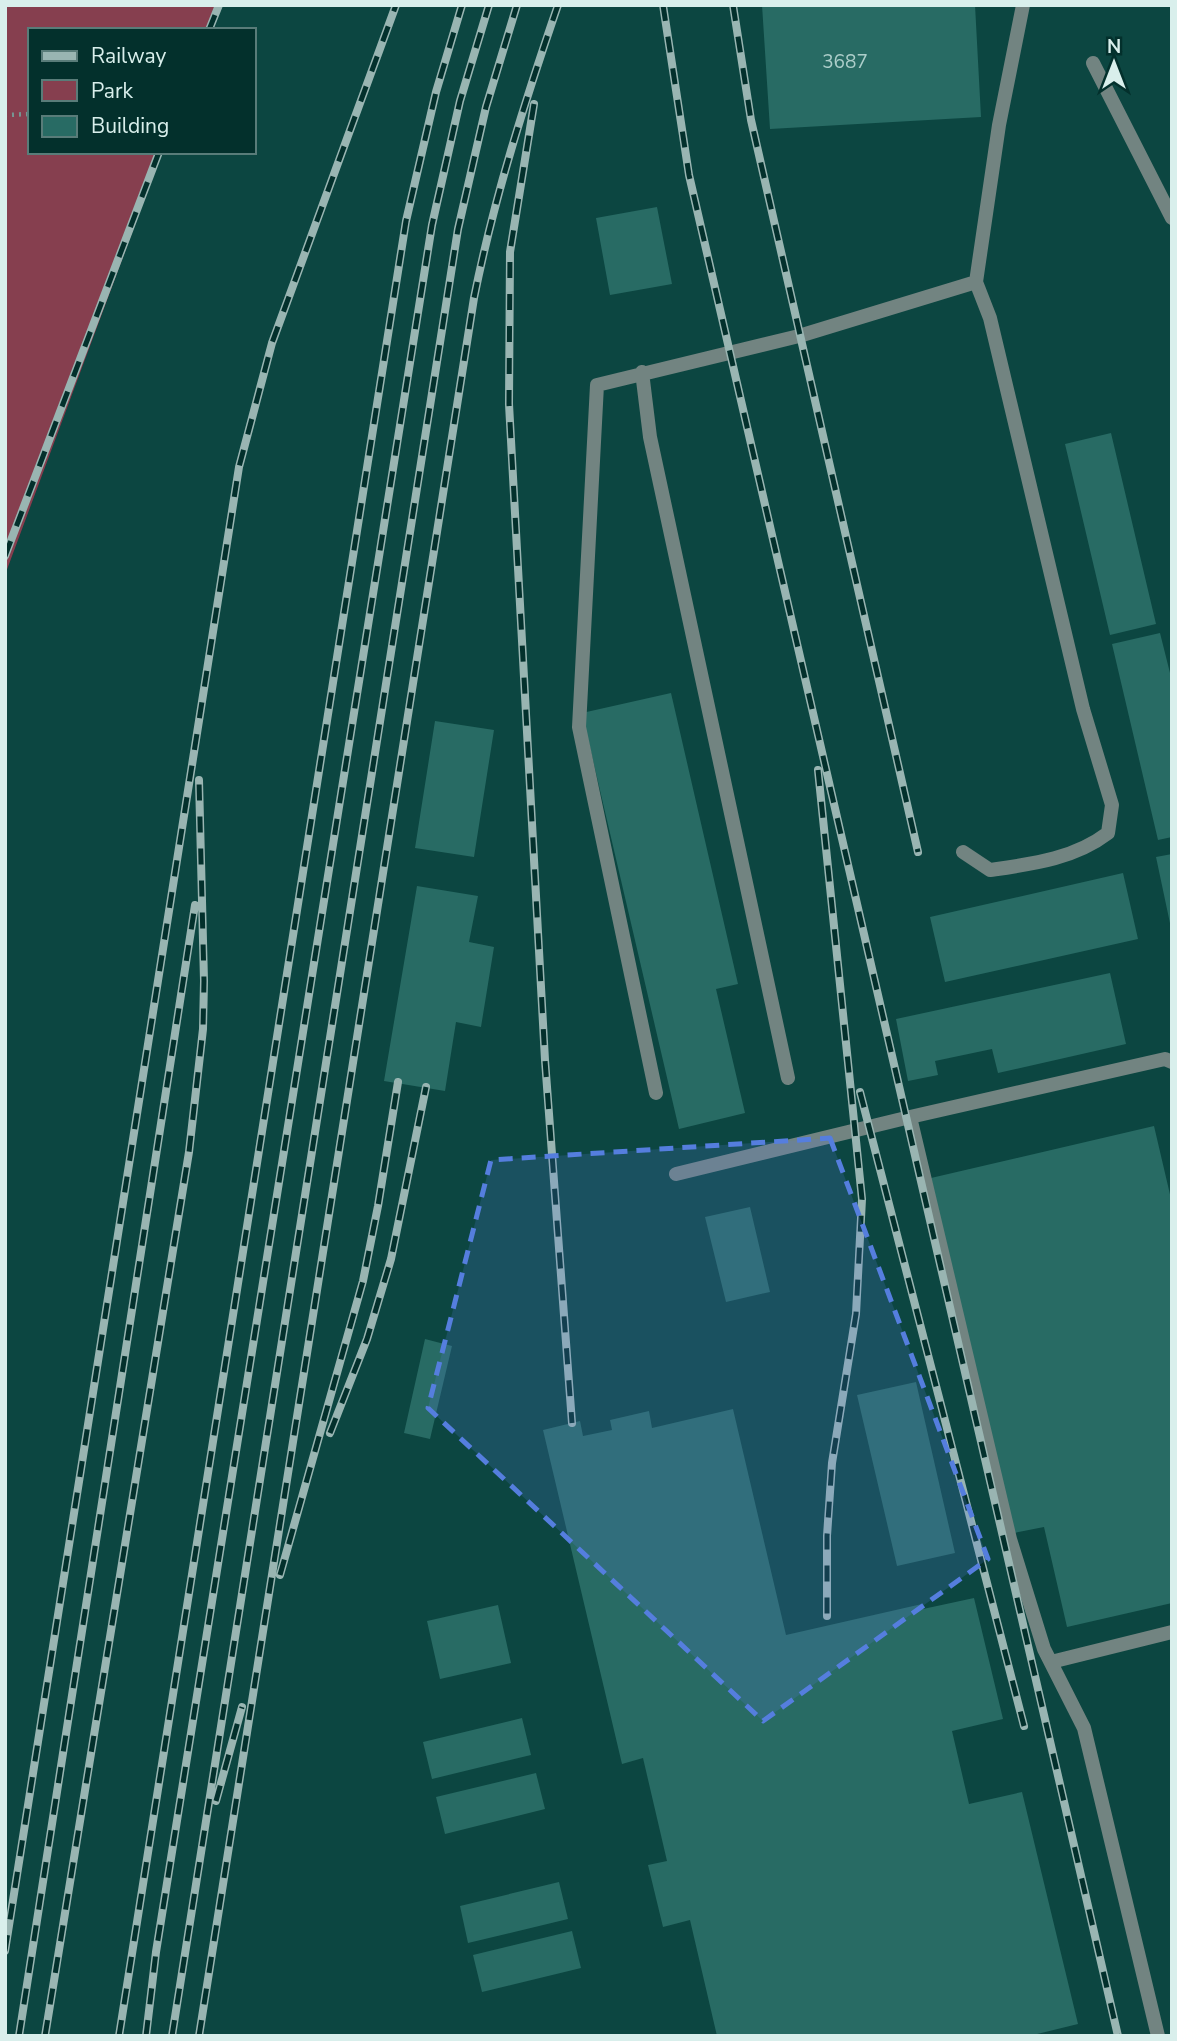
<svg xmlns="http://www.w3.org/2000/svg" width="1177" height="2041" font-family="'Nunito Sans',sans-serif">
<style>
.built{fill:#0c4641}
.green{fill:#863f4f}
.building{fill:#286b64}
.lines{fill:none;stroke-linecap:round;stroke-linejoin:round}
.path{stroke:#769693;stroke-width:4.5;stroke-dasharray:2 5;stroke-linecap:butt}
.service{stroke:#728481;stroke-width:14}
.rail-casing{stroke:#99b5b2;stroke-width:8}
.rail{stroke:#03302c;stroke-width:5;stroke-dasharray:16;stroke-linecap:butt}
.marked{fill:#557ede;fill-opacity:0.2;stroke:#557ede;stroke-width:5;stroke-dasharray:14 9;stroke-linejoin:round}
.labels{text-anchor:middle;dominant-baseline:central;stroke-width:7;stroke-linejoin:round;paint-order:stroke}
.number-label{font-size:19px;fill:#adceca}
</style>
<rect width="100%" height="100%" fill="#103a36"/>
<path class="built" d="M222,5h950v2031h-1167v-1461l157,-423h92v-122h-43z"/>
<path class="green" d="M5,5h217l-11,25h-181v122h132l-157,423z"/>
<path class="building" d="M762,5h213l6,112 -211,12z
M657,207l15,77 -62,11 -14,-77z
M1111,433l45,191 -46,11 -45,-191z
M1160,633l12,48v156l-14,3 -46,-196z
M671,693l67,291 -22,5 29,124 -66,16 -97,-416z
M435,721l59,9 -20,127 -59,-9z
M1172,854v74h-1l-15,-71z
M1123,873l15,66 -193,43 -15,-65z
M417,886l61,10 -9,46 25,5 -13,80 -25,-5 -11,69 -61,-10z
M1110,973l16,71 -128,29 -6,-24 -57,12 3,14 -30,6 -12,-62z
M1154,1126l18,77v400l-105,24 -23,-100 -30,6 -83,-355z
M750,1207l20,85 -44,10 -21,-85z
M425,1339l27,7 -22,93 -26,-6z
M916,1382l39,171 -58,13 -40,-171z
M733,1409l53,226 136,-31 1,5 51,-11 29,121 -51,12 17,73 53,-12 56,232 -49,12h-312l-27,-116 -27,7 -15,-62 19,-4 -24,-103 -21,6 -79,-334 37,-9 3,15 29,-6 -2,-10 39,-9 3,17z
M498,1605l13,58 -71,16 -13,-58z
M522,1718l9,37 -99,24 -9,-37z
M536,1773l9,36 -100,25 -9,-37z
M559,1882l9,37 -100,24 -8,-37z
M572,1931l9,37 -99,24 -9,-37z"/>
<g class="lines">
<path class="path" d="M5,115l25,-1"/>
<path class="service" d="M1093,63l79,155
M642,372l8,65 138,641
M963,852l27,18c42,-6 84,-11 118,-37l4,-28 -29,-96 -93,-391 -14,-36 23,-157 24,-120
M656,1093l-77,-366 18,-342 202,-49 177,-54
M676,1174l234,-57
M1051,1662l121,-30
M1158,2036l-74,-308 -40,-79 -34,-110 -100,-422 255,-58 7,3"/>
<defs>
<path id="rail" d="M663,5l26,170 429,1861
M733,5l18,115 167,732
M209,30l10,-25
M534,104l-24,148 -1,152 36,656 27,363
M5,556l154,-404
M818,770l44,429 -6,115 -24,149 -5,73v80
M860,1092l164,634
M330,1433l37,-94 24,-80 35,-172
M280,1575l83,-294 15,-75 20,-124
M216,1801l26,-94
M5,1951l234,-1484 33,-124 124,-338
M19,2036l176,-1131
M45,2036l144,-884 14,-123 1,-48 -5,-201
M119,2036l287,-1815 30,-129 26,-87
M146,2036l10,-84 276,-1727 28,-124 29,-96
M172,2036l286,-1807 28,-122 31,-102
M199,2036l275,-1738c20,-100 51,-197 84,-293"/>
</defs>
<use href="#rail" class="rail-casing"/>
<use href="#rail" class="rail"/>
</g>
<path class="marked" d="M830,1138l158,421 -225,162 -335,-313 63,-248z"/>
<g class="labels">
<g class="number-label">
<text x="845" y="62">3687</text>
</g>
</g>
<rect width="1177" height="2041" fill="none" stroke="#d9efec" stroke-width="14"/>
<rect x="28" y="28" width="228" height="126" fill="#03302c" stroke="#597c79" stroke-width="2"/>
<rect x="42" y="51" width="35" height="10" fill="#99b5b2" stroke="#597c79" stroke-width="2"/>
<text x="91" y="63" font-size="21" fill="#d9efec">Railway</text>
<rect x="42" y="80" width="35" height="21" fill="#863f4f" stroke="#597c79" stroke-width="2"/>
<text x="91" y="98" font-size="21" fill="#d9efec">Park</text>
<rect x="42" y="116" width="35" height="21" fill="#286b64" stroke="#597c79" stroke-width="2"/>
<text x="91" y="133" font-size="21" fill="#d9efec">Building</text>
<g transform="translate(1114 63)" stroke="#03302c" stroke-width="5" paint-order="stroke">
<path d="M0-5L12 26L0 18L-12 26Z" fill="#d9efec"/>
<text y="-10" font-size="19" font-weight="bold" text-anchor="middle" fill="#d9efec">N</text>
</g>
</svg>
